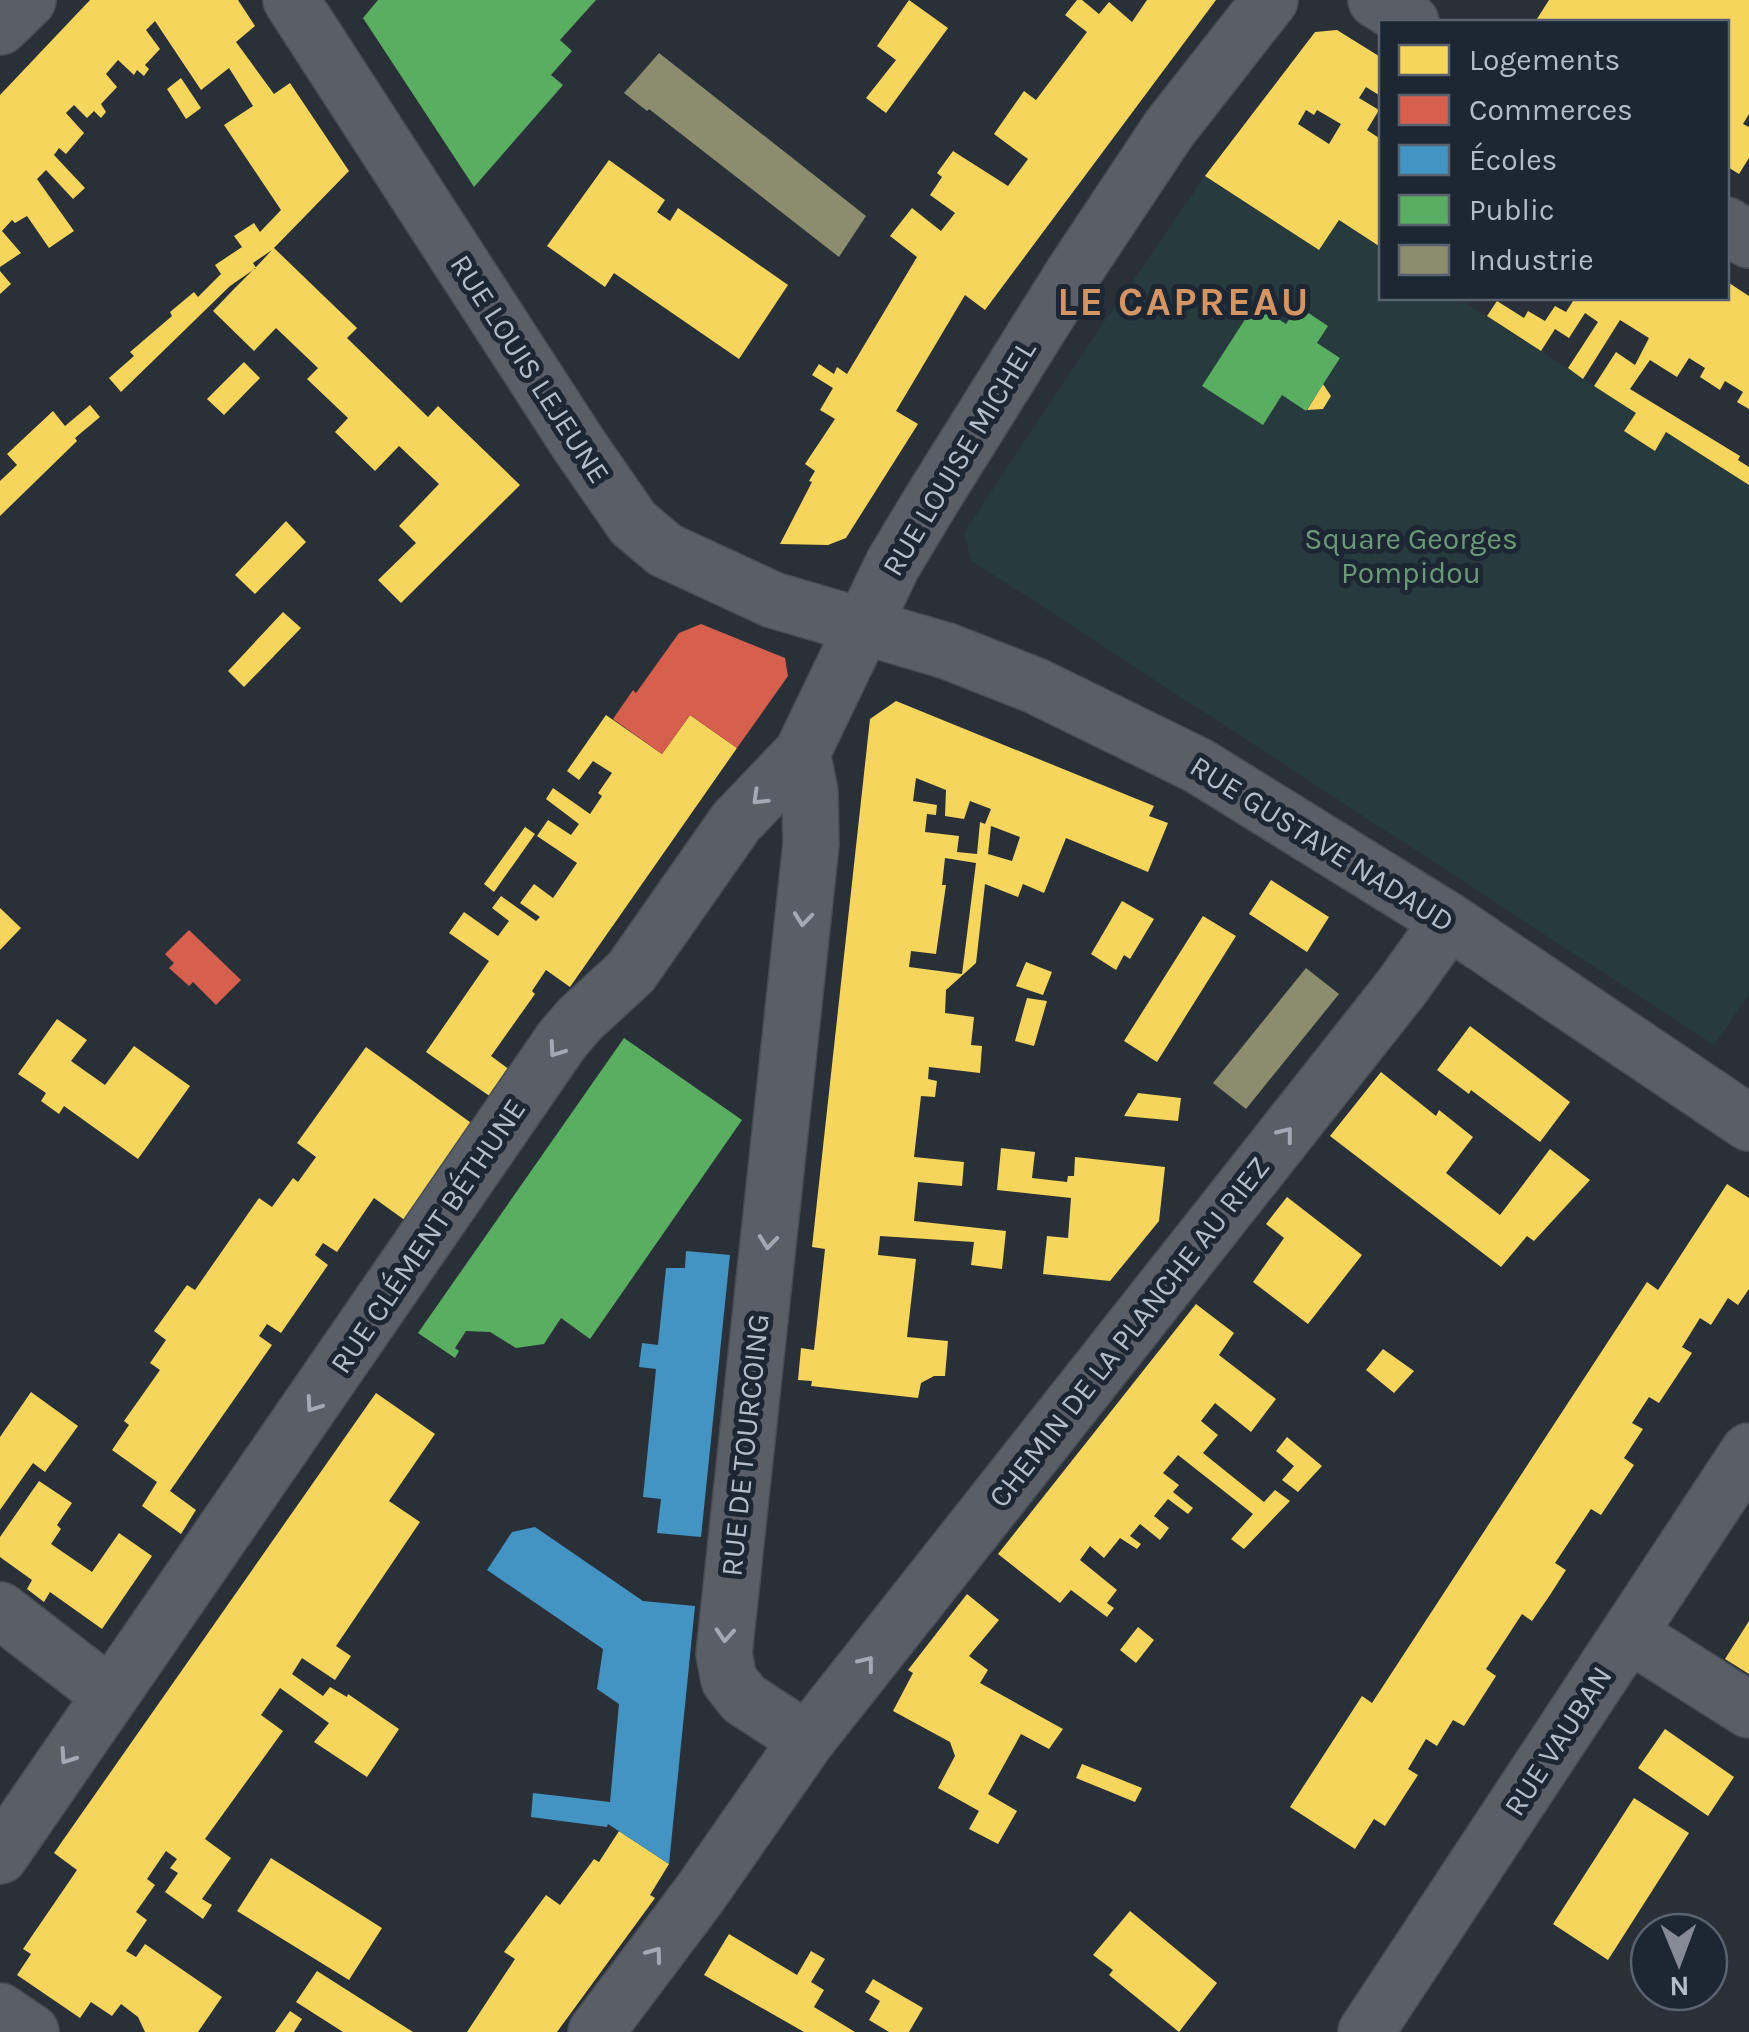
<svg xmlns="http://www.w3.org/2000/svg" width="1749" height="2032" font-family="Karla,sans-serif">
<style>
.green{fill:#273a3e}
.homes{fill:#f6d55c;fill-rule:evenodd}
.shops{fill:#d6604d}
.schools{fill:#4393c3}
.public{fill:#5aae61}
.industry{fill:#8c8c6e}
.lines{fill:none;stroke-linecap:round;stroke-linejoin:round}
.minor-casing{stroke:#484c53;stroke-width:58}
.minor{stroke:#5a5e66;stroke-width:55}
.oneway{stroke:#a2a9b5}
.labels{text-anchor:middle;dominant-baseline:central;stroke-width:10;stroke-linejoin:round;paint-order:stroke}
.street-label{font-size:30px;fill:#b4bcc9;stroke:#1d2633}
.park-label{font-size:30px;fill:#6b9a76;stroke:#1d2633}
.district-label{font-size:40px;font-weight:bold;letter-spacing:2.5px;fill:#d59563;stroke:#1d2633}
</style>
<rect width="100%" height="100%" fill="#2a3038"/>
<path class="green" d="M1205,176l114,74 20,-30 42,28 1,50h76l291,187v509l-35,51 -743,-485 -7,-27 121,-183z"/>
<path class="homes" d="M90,0h148l17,26 -19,16 38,52 16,-11 59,88 -75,77 83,80 -10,10 81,79 10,-11 82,79 -119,118 -23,-23 38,-37 -17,-17 40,-42 -40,-38 -24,25 -40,-39 13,-14 -41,-39 11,-11 -42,-40 -22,23 -41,-40 20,-21 24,-24 15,-16 -19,13 3,5 -26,18 -109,106 -12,-14 25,-22 -4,-4 42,-36 -2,-4 24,-20 4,5 23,-23 -6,-9 27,-18 -8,-11 20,-13 6,9 21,-22 -57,-85 29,-19 -24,-38 -28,22 -46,-69 -9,9 14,19 -15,16 4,4 -5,7 -7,-6 -3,5 -16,-15 -12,14 11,13 -16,17 5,8 -5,6 -7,-7 -7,7 -13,-13 -8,8 18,20 -18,21 -7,-6 -5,7 31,33 -12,11 -27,-29 -9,9 37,52 -25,17 -22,-32 -12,7 -3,-3 -10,11 19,22 -21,14v-172z
M909,0l39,28 -62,85 -20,-15 30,-38 -19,-14z
M1077,0h5l17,14 10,-12 23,20 15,-22h69l-231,310 -20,-15 -69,116 22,13 -72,114 -18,7 -48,-1 32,-62 -3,-1 6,-10 -10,-7 30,-45 -15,-9 13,-22 -21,-13 7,-11 15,10 3,-7 10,7 70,-117 -27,-21 22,-28 29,23 14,-18 -25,-18 12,-18 -5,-4 16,-22 55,35 20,-27 -34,-25 30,-43 12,9 51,-68 -22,-17z
M1549,0h200v114l-6,10 6,3v31l-10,16 -13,-8v-144h-191z
M1337,30l45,28 -4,10 4,2v27l-16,-10 -7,11 20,12 -12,20 15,10v108l-43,-28 -20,30 -114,-74 110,-144zM1306,110l8,5 3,-5 24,14 -12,20 -31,-20z
M181,78l20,30 -15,11 -19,-30z
M609,160l56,40 -8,12 13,9 8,-13 110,77 -49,74 -125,-86 -9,14 -58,-41z
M0,271l11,13 -11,10z
M1726,281l23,15v113l-12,-7 6,-10 -18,-11 -5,9 -20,-13 5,-9 -16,-10 -12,19 -27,-17 -20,29 110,67 -2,4 11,7v18l-83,-53 -11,19 -31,-20 12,-18 -42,-27 22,-34 19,13 14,-27 -29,-18 -37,59 -15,-11 30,-46 -13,-9 -16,25 -14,-9 -14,22 -54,-35 10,-15 27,17 4,-7 17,10 10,-15 11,6 9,-14h151z
M244,362l16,16 -36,37 -17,-16z
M1323,384l8,12 -8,13 -16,1z
M90,405l10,12 -25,21 2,3 -77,75v-35l17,-16 -10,-11 46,-43 12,15z
M286,521l20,21 -51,52 -20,-19z
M283,612l18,16 -57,59 -16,-16z
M896,701l258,105 -5,10 19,7 -20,49 -82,-34 -22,55 -21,-9 -5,13 -33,-13 -9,79 -30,27 -1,23 29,4 -3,28 11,1 -2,27 -51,-6 -1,12 9,2 -2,16 -14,-1 -7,61 50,5 -2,24 -44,-4 -4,39 92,10 -4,38 -31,-4 3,-23 -94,-6 -2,19 38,4 -9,78 41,4 -3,35h-11l-13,7 -3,15 -107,-12 1,-5 -14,-1 3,-32 13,2 11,-101 -13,-2 58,-528zM916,778l30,12 -1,26 19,3 6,-18 21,8 -6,15 -5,-2 -3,32 -20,-2 2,-16 -34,-4 2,-18 9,1 1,-10 -24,-4zM991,826l29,11 -8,24 -24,-7zM945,858l31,5 -14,111 -53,-7 2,-16 25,3 10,-69h-4z
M606,715l56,39 28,-39 47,33 -167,239 -24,-17 -14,21 3,3 -44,62 19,14 -19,27 -65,-45 63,-91 -40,-28 15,-21 34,24 11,-15 -17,-13 9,-12 35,25 4,-4 -20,-14 14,-19 19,14 24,-35 -40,-27 11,-16 23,15 8,-11 -33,-25 7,-11 37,26 12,-18 -4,-3 14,-20 -19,-12 -14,19 -12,-9z
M525,827l10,7 -41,58 -10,-8z
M1271,880l58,37 -22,35 -58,-38z
M1122,901l32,18 -24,40 -6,-4 -8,15 -25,-16z
M0,908l21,20 -21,22z
M1203,916l33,20 -79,126 -33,-21z
M1026,962l26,10 -9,23 -27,-9z
M1027,998l20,3 -13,45 -19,-5z
M57,1019l30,21 -16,21 34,24 29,-39 56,40 -52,73 -74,-53 -5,8 -18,-13 5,-8 -28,-19z
M1470,1026l100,76 -30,40 -69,-52 -2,4 -32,-24z
M366,1047l108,78 -68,96 -32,-23 -37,54 -14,-9 -8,12 13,10 -47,68 -14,-9 -8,12 13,9 -102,146 26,19 -15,24 -39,-28 15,-24 -45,-32 17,-25 -5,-4 36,-51 -10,-7 16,-23 -12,-9 33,-46 8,5 64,-92 13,9 21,-29 5,4 18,-25 -19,-14z
M1381,1072l55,44 3,-6 34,27 -27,36 54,42 50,-66 40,31 -56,61 -7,-5 -26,31 -171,-131z
M1138,1093l43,5 -3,23 -54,-5z
M1001,1148l34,4 -3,26 35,4 1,-6h6l1,-19 90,10 -6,54 -49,60 -67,-7 4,-38 21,2 3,-40 -74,-8z
M1727,1184l22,14v91l-11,16 -10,-7 -17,27 -11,-7 -18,29 10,6 -33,50 -10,-6 -17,26 11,6 -19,29 10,7 -33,50 -10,-6 -36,54 11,7 -16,25 -18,26 -10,-7 -36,55 10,7 -32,50 -11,-6 -16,26 -11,-7 -18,30 10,6 -33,51 -11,-7 -19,30 -65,-42 72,-111 10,7 275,-421 11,8z
M1287,1197l75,58 -54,69 -55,-42 31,-44 -18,-14z
M1196,1304l38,29 -15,22 57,44 -25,33 -36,-29 -14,18 17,14 -15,18 61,49 11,-12 15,11 -46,48 -13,-10 22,-25 -75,-59 -15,18 16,12 -6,7 20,16 -5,6 -20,-15 -14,17 15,12 -9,12 -20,-16 -10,12 11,8 -4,5 -17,-11 -16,20 -14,-12 -10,14 37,30 -10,13 7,5 -7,9 -36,-27 -11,13 -62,-49z
M1383,1349l31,22 -20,22 -28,-23z
M31,1392l47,34 -33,46 -12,-9 -33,47v-73z
M376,1393l59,41 -46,67 31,21 -84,124 15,10 -16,24 -33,-22 -10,16 31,22 7,-9 17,10 1,-3 51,35 -32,48 -53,-35 15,-19 -49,-35 -19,27 22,16 -78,108 26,19 -29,41 10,6 -9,14 -38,-27 13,-19 -8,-5 7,-9 -11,-8 -19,28 8,6 -19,27 11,8 -21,31 10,6 9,-13 77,53 -24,35h-53l-7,-15 -17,-13 -9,12 -21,-14 -11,16 -63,-43 14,-21 -8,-5 54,-79 -23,-17z
M1287,1437l35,29 -24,26 -16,-12 12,-14 -18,-15z
M39,1481l33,22 -15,22 4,4 -10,15 41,28 27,-39 33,23 -50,73 -52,-37 -6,10 -17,-13 5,-9 -32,-23v-20z
M967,1594l32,26 -30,36 19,14 -8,13 83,46 -14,20 -28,-15 -33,60 29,17 -19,33 -29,-15 10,-18 -41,-23 17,-32 -5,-14 -57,-31 20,-38 -5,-3z
M1749,1621v53l-24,-15z
M1138,1627l16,13 -18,23 -16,-13z
M1665,1729l69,48 -26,39 -70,-48z
M1082,1764l60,24 -7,14 -59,-24z
M1634,1798l55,35 -81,127 -55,-36z
M619,1831l50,33 -19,31 5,3 -98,134h-90l48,-73 -11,-7 42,-57 14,10 34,-46 5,3z
M271,1858l111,70 -33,52 -112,-69z
M1130,1911l87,72 -38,49 -70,-57 4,-5 -20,-15z
M729,1934l68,41 14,-24 14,8 -14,23 13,8 -10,17 41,25h-51l-100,-57z
M317,1971l96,61h-70l-47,-30z
M873,1979l50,29 -14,24h-20l-20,-12 11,-19 -15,-9z
M290,2011l12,8 -8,13h-19z"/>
<path class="shops" d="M701,624l84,34 3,18 -51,72 -47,-33 -28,39 -49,-35 20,-29 3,3 43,-60z
M189,930l52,50 -25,25 -23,-23 -4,4 -20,-18 5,-5 -9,-9z"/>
<path class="schools" d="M686,1251l44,4 -29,282 -44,-4 4,-34 -18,-2 13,-128 -17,-2 3,-24 16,2 8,-77h19z
M535,1527l108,74 52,5 -26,258 -61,-40 -1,3 -76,-10 2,-24 77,9 9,-98 -22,-15 6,-40 -116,-79 25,-38z"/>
<path class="public" d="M378,0h218l-36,40 12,11 -21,24 12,10 -89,102 -111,-169z
M1255,304l31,20 12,-18 30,20 -11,17 23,15 -34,53 -24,-16 -19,30 -61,-39z
M624,1038l118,82 -152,219 -29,-21 -17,26 -28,4 -26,-16 -24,-1 -11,17 4,3 -4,7 -37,-25z"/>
<path class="industry" d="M659,53l207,163 -27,41 -190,-148 -2,2 -23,-18z
M1306,968l33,26 -93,115 -33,-26z"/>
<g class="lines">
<defs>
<path id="minor" d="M291,0l288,445 54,78 32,27 108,50 174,51 89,35 163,80 250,155 300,202
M1376,0l35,22
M0,27l28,-27
M1726,225l23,15
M802,753l8,39 1,52 -87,810 5,26 15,19 63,41
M0,1610l110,85
M1629,1634l120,76
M0,1856l562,-816 18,-21 51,-47 105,-150 66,-69 91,-189 36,-60 143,-229 97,-146 101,-129
M0,2011l31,21
M596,2032l103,-137 108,-155 594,-752 48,-67
M1366,2032l383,-581"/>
</defs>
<use href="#minor" class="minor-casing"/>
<use href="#minor" class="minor"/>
</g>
<defs><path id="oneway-chevron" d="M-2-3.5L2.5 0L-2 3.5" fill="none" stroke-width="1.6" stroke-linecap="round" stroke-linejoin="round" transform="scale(2.5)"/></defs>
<g class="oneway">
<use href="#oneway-chevron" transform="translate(759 798) rotate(136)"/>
<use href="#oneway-chevron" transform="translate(803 919) rotate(96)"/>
<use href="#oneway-chevron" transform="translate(556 1050) rotate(125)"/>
<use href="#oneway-chevron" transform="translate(1286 1134) rotate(-52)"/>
<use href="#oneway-chevron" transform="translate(768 1242) rotate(96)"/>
<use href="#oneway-chevron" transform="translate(313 1405) rotate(125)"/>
<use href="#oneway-chevron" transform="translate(725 1635) rotate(94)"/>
<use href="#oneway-chevron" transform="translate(867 1663) rotate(-52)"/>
<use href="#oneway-chevron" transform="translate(67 1757) rotate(124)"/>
<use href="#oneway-chevron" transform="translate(655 1954) rotate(-53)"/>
</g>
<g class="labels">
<g class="street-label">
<text transform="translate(530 369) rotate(57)">RUE LOUIS LEJEUNE</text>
<text transform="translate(959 458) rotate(-59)">RUE LOUISE MICHEL</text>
<text transform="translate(1322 844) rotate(32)">RUE GUSTAVE NADAUD</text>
<text transform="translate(428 1236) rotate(-56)">RUE CLÉMENT BÉTHUNE</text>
<text transform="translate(1129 1332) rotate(-52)">CHEMIN DE LA PLANCHE AU RIEZ</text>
<text transform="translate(745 1445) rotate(-84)">RUE DE TOURCOING</text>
<text transform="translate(1558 1741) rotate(-57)">RUE VAUBAN</text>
</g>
<g class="park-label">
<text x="1411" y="539">Square Georges<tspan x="1411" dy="34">Pompidou</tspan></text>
</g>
<g class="district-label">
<text x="1184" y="301">LE CAPREAU</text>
</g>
</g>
<rect x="1379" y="20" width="350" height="280" fill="#1d2633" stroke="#59626f" stroke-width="2.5"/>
<rect x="1399" y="45" width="50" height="30" fill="#f6d55c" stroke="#59626f" stroke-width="2.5"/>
<text x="1469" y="70" font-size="30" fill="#b4bcc9">Logements</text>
<rect x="1399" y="95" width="50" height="30" fill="#d6604d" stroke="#59626f" stroke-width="2.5"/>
<text x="1469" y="120" font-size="30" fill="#b4bcc9">Commerces</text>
<rect x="1399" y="145" width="50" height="30" fill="#4393c3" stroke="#59626f" stroke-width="2.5"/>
<text x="1469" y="170" font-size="30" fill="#b4bcc9">Écoles</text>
<rect x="1399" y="195" width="50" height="30" fill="#5aae61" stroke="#59626f" stroke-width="2.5"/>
<text x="1469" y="220" font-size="30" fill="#b4bcc9">Public</text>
<rect x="1399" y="245" width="50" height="30" fill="#8c8c6e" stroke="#59626f" stroke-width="2.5"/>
<text x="1469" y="270" font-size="30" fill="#b4bcc9">Industrie</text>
<g transform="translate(1679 1962) rotate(179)"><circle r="48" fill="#1d2633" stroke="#59626f" stroke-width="2.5"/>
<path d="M0-8L18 38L0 25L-18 38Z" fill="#848b96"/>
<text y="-15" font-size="28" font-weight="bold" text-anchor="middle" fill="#b4bcc9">N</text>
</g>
</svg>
